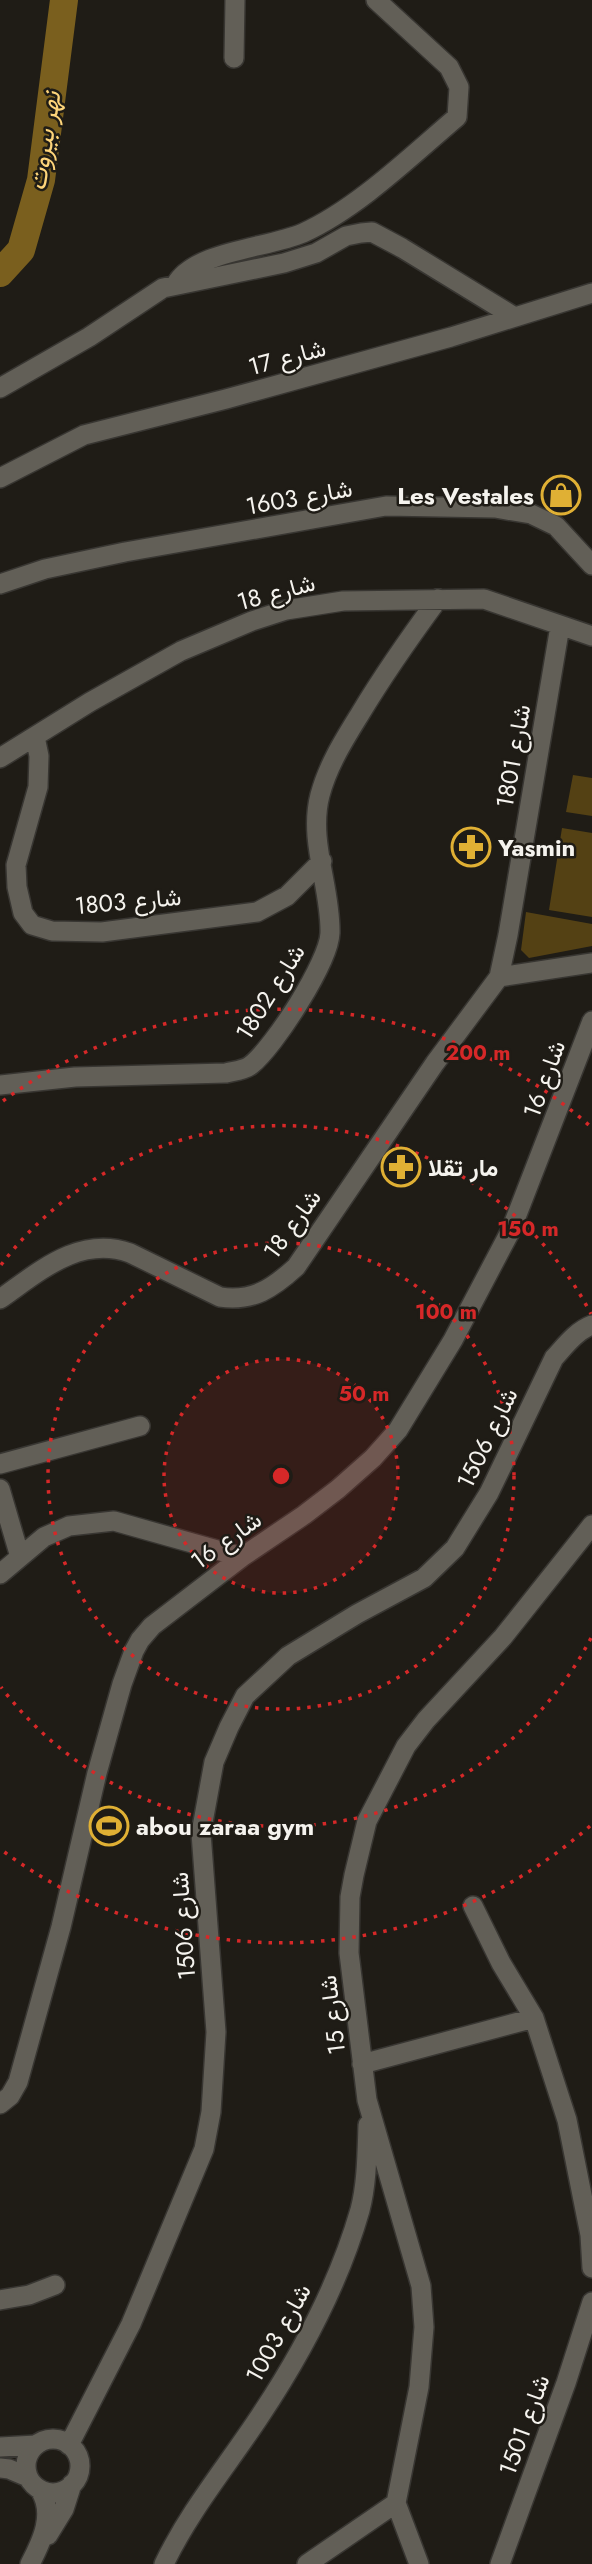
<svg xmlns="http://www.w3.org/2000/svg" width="592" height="2564" font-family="Jost,Vazirmatn,sans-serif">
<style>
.green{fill:#544114}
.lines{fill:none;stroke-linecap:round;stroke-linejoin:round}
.river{stroke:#7a5f1e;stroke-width:28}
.minor-casing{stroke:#383632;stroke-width:22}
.minor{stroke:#625f57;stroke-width:19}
.ring{fill:none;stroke:#d62828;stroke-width:3.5;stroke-dasharray:3.5 7}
.labels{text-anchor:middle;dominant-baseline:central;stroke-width:5;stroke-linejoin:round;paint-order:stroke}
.street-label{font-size:24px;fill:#f5f3ee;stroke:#1f1c16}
.poi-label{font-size:24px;font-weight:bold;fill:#f5f3ee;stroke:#1f1c16;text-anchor:start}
.water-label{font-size:26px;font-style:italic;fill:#fed57a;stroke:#1f1c16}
.centre{fill:#d62828;stroke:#1f1c16;stroke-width:3.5}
.ring-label{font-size:21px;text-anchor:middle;font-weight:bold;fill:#d62828;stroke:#1f1c16;stroke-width:5;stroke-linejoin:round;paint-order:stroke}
</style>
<rect width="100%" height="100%" fill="#1f1c16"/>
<path class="green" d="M573,775l19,3v38l-26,-4z
M562,828l30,5v84l-43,-7z
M526,912l66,12v22l-63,12 -8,-8z"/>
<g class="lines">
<path class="river" d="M0,273l21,-23 20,-70 23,-180"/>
<defs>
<path id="minor" d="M234,58l1,-58
M176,284c18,-33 93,-36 127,-51 55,-25 108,-77 154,-116l2,-30 -10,-20 -73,-67
M0,388l89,-51 74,-49 121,-25 32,-10 30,-17 15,-3 11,-1 30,16 111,68
M0,478l84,-43 142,-36 225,-62 141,-44
M0,584l45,-15 80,-17 261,-46 109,2 36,6 25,12 36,39
M35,737l4,19 -1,31 -22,78 1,22 6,26 9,12 20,6 50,1 155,-20 30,-16 35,-35
M0,758l90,-56 91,-51 71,-30 34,-11 57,-9 141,-2 108,37
M499,977l93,-14
M0,1085l75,-8 151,-4c8,-2 19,-3 25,-8 23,-18 78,-103 79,-132 1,-46 -22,-92 -10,-138 8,-30 24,-55 40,-81 24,-40 50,-77 78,-115
M0,1299c39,-27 79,-64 130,-46l90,44c33,5 53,-9 76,-30l139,-204 64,-86 9,-42 52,-309
M0,1464l140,-38
M0,1489l20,68
M0,1574l44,-37 25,-11 45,-5 128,36
M473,1906l28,57 33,55 33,102 23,115 2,33
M362,2064l172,-46
M0,2104l10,-8 8,-14 43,-155 36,-154 25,-89 12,-33 6,-11 12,-14 90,-69 62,-42 34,-26 35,-31 25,-28 55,-90 58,-110 81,-209
M0,2300l29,-5 26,-10
M26 2466a27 27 0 1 1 54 0a27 27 0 1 1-54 0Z
M69,2445l62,-121 73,-175 7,-37 5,-80 -15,-199 13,-71 15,-35 16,-31 43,-40 69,-42 67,-36 31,-30 34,-55 65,-135c11,-12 22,-27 38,-33
M0,2447l36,-2
M0,2468l9,1 19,8
M48,2535l16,-26 8,-25
M30,2564c12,-23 25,-50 10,-74
M164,2564c26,-54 63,-98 96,-148 42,-63 79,-133 100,-206 7,-27 7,-57 8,-85
M307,2564l89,-61
M419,2564l-23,-61 23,-116 5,-60 -3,-41 -54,-186 -18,-147 1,-56 4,-22 13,-54 39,-75 20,-26 77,-83 89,-112
M500,2564l66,-181 26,-81"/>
</defs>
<use href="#minor" class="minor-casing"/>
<use href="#minor" class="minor"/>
</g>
<circle cx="281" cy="1476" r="117" fill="#d62828" fill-opacity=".12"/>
<g class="ring">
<circle cx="281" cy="1476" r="117"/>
<circle cx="281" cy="1476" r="233"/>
<path d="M591 1638A350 350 0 0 1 1 1687M1 1265A350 350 0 0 1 591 1314"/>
<path d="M590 1826A467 467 0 0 1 3 1851M3 1101A467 467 0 0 1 590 1126"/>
</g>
<defs>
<symbol id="shop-ring" viewBox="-11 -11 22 22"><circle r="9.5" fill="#1f1c16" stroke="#e0b034" stroke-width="1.5"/><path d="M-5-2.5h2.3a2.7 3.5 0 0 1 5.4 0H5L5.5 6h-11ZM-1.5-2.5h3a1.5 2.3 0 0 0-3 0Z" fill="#e0b034"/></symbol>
<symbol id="pharmacy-ring" viewBox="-11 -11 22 22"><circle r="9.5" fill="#1f1c16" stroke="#e0b034" stroke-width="1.5"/><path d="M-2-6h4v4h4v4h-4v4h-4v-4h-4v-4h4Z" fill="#e0b034"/></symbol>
<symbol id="stadium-ring" viewBox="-11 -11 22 22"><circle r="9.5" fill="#1f1c16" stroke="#e0b034" stroke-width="1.5"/><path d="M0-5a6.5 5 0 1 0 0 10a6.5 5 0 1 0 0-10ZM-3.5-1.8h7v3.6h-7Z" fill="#e0b034"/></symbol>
</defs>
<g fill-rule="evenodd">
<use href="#shop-ring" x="539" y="473" width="44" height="44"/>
<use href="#pharmacy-ring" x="449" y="825" width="44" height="44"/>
<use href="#pharmacy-ring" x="379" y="1145" width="44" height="44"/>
<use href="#stadium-ring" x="87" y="1804" width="44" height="44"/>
</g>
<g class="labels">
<g class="street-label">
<text transform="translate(287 357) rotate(-15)">شارع 17</text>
<text transform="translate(299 497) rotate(-10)">شارع 1603</text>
<text transform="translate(276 592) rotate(-15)">شارع 18</text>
<text transform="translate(513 756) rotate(-80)">شارع 1801</text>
<text transform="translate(128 901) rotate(-5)">شارع 1803</text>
<text transform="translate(270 992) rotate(-58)">شارع 1802</text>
<text transform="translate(544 1079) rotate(-70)">شارع 16</text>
<text transform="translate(292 1224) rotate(-54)">شارع 18</text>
<text transform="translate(487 1438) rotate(-64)">شارع 1506</text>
<text transform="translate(226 1540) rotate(-36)">شارع 16</text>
<text transform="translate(183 1926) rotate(-94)">شارع 1506</text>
<text transform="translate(332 2015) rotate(-97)">شارع 15</text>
<text transform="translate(278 2333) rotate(-61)">شارع 1003</text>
<text transform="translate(524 2425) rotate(-70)">شارع 1501</text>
</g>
<g class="poi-label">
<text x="534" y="495" text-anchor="end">Les Vestales</text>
<text x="498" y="847">Yasmin</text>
<text x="428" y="1167">مار تقلا</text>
<text x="136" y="1826">abou zaraa gym</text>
</g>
<g class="water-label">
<text transform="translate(44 141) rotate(-81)">نهر بيروت</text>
</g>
</g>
<circle cx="281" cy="1476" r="10" class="centre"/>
<g class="ring-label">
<text x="478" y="1060">200 m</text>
<text x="528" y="1236">150 m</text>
<text x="446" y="1319">100 m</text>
<text x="364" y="1401">50 m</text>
</g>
</svg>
